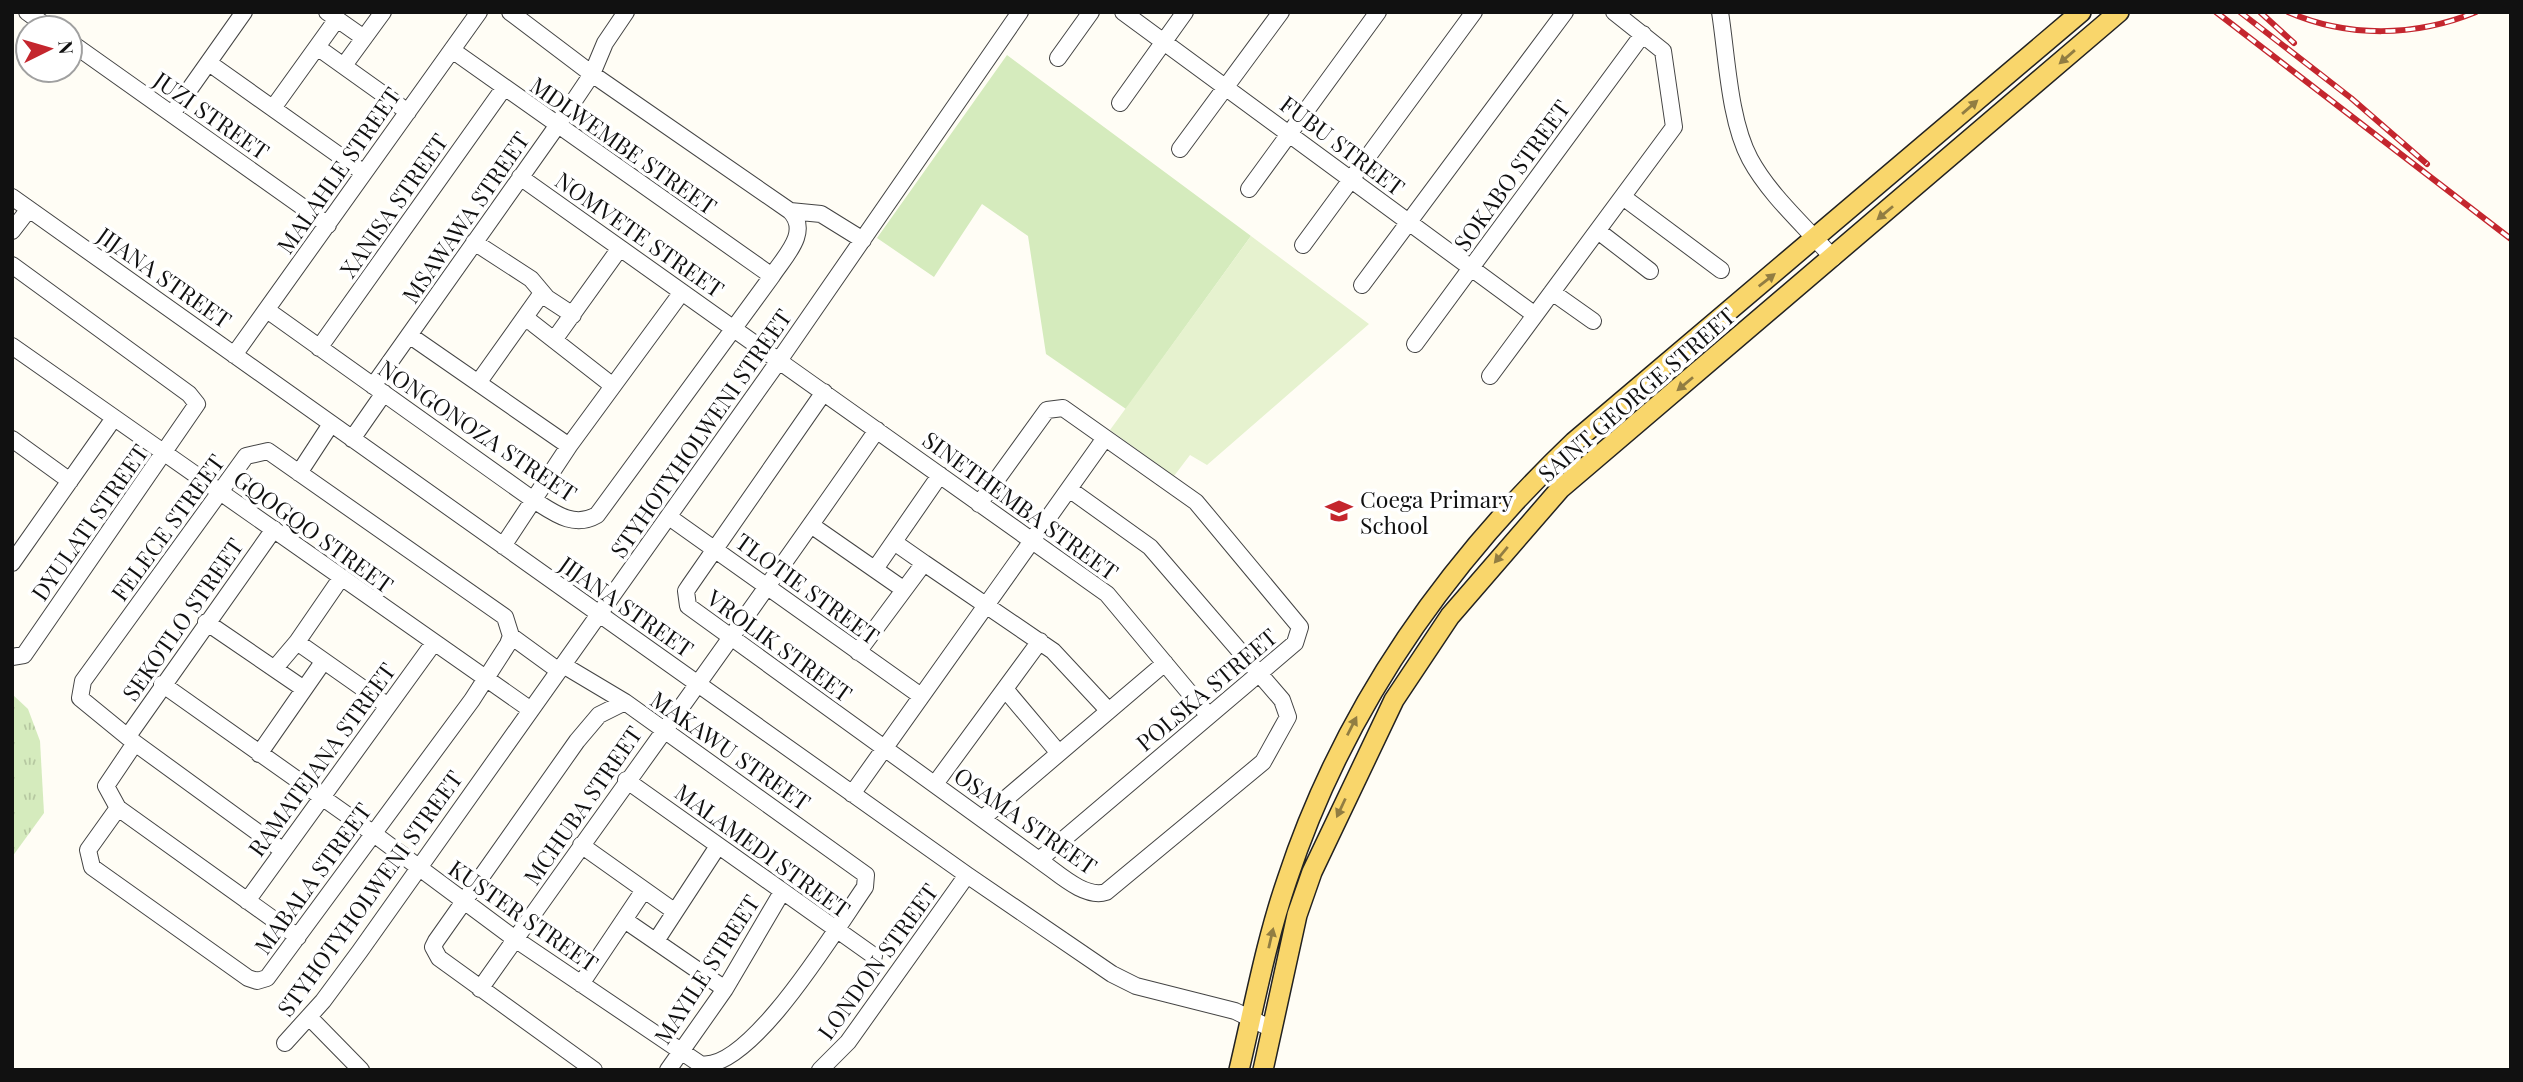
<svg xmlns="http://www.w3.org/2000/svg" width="2523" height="1082" font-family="'Playfair Display',serif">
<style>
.grass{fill:url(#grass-tufts)}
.park{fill:#d5ebbd}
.pitch{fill:#e6f2cf}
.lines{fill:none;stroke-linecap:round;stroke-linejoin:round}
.minor-casing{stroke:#444;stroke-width:18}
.major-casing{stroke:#222;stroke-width:22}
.minor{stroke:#fff;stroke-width:16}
.major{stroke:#f9d66b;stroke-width:19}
.rail-casing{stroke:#c4262e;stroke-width:6}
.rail{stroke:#fff;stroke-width:3.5;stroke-dasharray:10;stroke-linecap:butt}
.oneway{fill:#917d42}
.labels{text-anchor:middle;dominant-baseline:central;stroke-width:7;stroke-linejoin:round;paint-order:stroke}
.street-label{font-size:23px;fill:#111;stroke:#fff}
.poi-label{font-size:23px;fill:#111;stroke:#fff;text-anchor:start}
</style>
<defs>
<pattern id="grass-tufts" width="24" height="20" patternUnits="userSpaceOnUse" patternTransform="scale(1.75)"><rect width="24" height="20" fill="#d5ebbd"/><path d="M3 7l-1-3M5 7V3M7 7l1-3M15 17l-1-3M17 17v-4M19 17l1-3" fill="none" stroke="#b6c8a1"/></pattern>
</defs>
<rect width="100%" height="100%" fill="#fffdf5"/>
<path class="grass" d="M12,694l16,15 12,32 4,72 -32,44z"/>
<path class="park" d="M1007,55l244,181 -125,173 -80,-55 -18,-118 -46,-32 -48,73 -57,-39z"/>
<path class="pitch" d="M1251,236l118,88 -162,141 -17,-10 -16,21 -64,-46z"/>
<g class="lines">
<defs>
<path id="minor" d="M27,12l22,16
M327,12l37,26
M1123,12l412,303
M1720,12c7,44 9,108 30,147 20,37 56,68 83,99
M70,42l258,183
M317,47l91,65
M452,50l320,226
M1058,58l33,-46
M209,63l155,110
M345,64l38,-52
M1120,103l65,-91
M273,108l64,-89
M172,114l72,-102
M1180,149l101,-137
M520,177l587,417 101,121
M1249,189l129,-177
M12,197l955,678 145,99 24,12 99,25 37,18
M1623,197l98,73
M790,211l31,3 42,26
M12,231l17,-22
M1598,231l52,40
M474,242l57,37 16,19 26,17
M1303,245l171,-233
M12,265l177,129 8,10 -173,251 -12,2
M1362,285l203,-273
M1552,292l41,29
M267,310l265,189c21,13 41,30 65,16l175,-239c12,-19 39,-44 18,-65l-198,-137 -82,-62
M524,320l7,2 82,64
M409,335l160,111
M554,340l66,-92
M1415,344l228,-310
M12,346l519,364
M319,348l185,-260
M234,355l245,-343
M1490,376l184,-249 -11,-76 -49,-39
M478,383l64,-90
M373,386l184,-260 35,-52 13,-31 21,-31
M824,392l-134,193 -4,6 2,15 351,254c18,12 45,39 67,32l157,-130 25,-45 -6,-17 -132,-153 -81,-58
M12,439l58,42
M352,439l32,-46
M299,473l32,-49
M979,504l68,-94 16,-2 133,94 104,125 -5,16 -256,217
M669,517l252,179
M811,525l92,64
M894,542l30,21
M503,546l66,-100 113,-154
M12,563l102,-145
M875,569l65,-94
M206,622l98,67
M511,636l48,35
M297,642l91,64
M858,652l66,-89 129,88 55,59
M563,665l62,37
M275,668l22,-26 44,-64
M162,684l212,150 141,105 185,125c50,9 137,-137 165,-177l1,-12 -241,-173 -26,13 -22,26 -141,200 -3,6 6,11 155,112
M1005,689l53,63
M128,736l146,-207
M135,743l-29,43 12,22 180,129
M259,754l64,-92
M626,780l248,176
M935,784l105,-143
M852,794l253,-356
M118,808l-30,42 4,17 156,111 9,3 10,-3 205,-278 36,-56 3,-8 -6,-19 -237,-166 -22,5 -163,225 -3,17 55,45 147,107
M983,818l182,-155
M581,845l93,66
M247,901l186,-257
M626,921l99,68
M656,941l62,-95
M581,984l63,-94
M480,989c132,-187 267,-371 397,-559
M309,1017l52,53
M285,1043l38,-42 37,-50 418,-589 242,-350
M668,1070l57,-81 57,-97
M820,1070l28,-28 119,-167"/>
<path id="major" d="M1239,1070c15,-63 27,-129 48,-190 56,-170 158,-315 287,-438l507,-430
M1263,1070l34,-155 15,-43 82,-172 56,-84 110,-127 559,-477"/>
</defs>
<use href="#minor" class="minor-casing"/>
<use href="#major" class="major-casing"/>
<use href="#minor" class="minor"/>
<use href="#major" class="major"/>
<defs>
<path id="rail" d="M2216,12l295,227
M2240,12l111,86 76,66
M2260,12l34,31
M2288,12c60,26 127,25 188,0"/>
</defs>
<use href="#rail" class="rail-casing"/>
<use href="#rail" class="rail"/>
</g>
<defs><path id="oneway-solid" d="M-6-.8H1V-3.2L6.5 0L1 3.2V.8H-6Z" transform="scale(1.75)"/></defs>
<g class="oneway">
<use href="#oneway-solid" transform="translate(2067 57) rotate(139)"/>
<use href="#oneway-solid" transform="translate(1970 107) rotate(-41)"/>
<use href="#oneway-solid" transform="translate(1885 213) rotate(140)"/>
<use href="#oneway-solid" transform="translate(1767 280) rotate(-38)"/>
<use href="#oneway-solid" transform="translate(1685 384) rotate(140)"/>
<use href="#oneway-solid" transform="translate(1501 555) rotate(130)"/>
<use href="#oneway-solid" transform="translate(1352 726) rotate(-63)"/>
<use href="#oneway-solid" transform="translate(1341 808) rotate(115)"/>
<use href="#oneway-solid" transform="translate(1271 938) rotate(-77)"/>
</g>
<defs>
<symbol id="school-bare" viewBox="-9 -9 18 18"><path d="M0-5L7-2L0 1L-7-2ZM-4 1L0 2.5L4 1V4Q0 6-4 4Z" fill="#c4262e" stroke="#fff" stroke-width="2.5" paint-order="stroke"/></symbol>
</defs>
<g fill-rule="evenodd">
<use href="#school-bare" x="1320" y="492" width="38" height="38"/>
</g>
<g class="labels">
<g class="street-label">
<text transform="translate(212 115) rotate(35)">JUZI STREET</text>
<text transform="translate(624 145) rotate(35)">MDLWEMBE STREET</text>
<text transform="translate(1343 145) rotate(37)">FUBU STREET</text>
<text transform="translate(338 170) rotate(-55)">MALAHLE STREET</text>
<text transform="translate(1511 175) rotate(-54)">SOKABO STREET</text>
<text transform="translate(393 205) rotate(-55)">XANISA STREET</text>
<text transform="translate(465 217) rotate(-55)">MSAWAWA STREET</text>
<text transform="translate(640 234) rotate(35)">NOMVETE STREET</text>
<text transform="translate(165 277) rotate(35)">JIJANA STREET</text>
<text transform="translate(1636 394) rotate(-41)">SAINT GEORGE STREET</text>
<text transform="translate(478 430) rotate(34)">NONGONOZA STREET</text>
<text transform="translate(700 433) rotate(-55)">STYHOTYHOLWENI STREET</text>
<text transform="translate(1021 505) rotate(36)">SINETHEMBA STREET</text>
<text transform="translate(89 522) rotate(-55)">DYULATI STREET</text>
<text transform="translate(167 527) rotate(-54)">FELECE STREET</text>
<text transform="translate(314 531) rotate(36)">GQOGQO STREET</text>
<text transform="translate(808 588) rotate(36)">TLOTIE STREET</text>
<text transform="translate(627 606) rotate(35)">JIJANA STREET</text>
<text transform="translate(182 619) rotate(-55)">SEKOTLO STREET</text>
<text transform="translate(780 645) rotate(36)">VROLIK STREET</text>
<text transform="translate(1206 689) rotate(-40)">POLSKA STREET</text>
<text transform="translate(731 750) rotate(35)">MAKAWU STREET</text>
<text transform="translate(321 759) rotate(-54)">RAMATEJANA STREET</text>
<text transform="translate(582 805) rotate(-55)">MCHUBA STREET</text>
<text transform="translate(1026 820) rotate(35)">OSAMA STREET</text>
<text transform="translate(763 850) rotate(36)">MALAMEDI STREET</text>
<text transform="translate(312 878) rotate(-54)">MABALA STREET</text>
<text transform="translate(369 893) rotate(-54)">STYHOTYHOLWENI STREET</text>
<text transform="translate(524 915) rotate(35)">KUSTER STREET</text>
<text transform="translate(877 961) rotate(-54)">LONDON STREET</text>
<text transform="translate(706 969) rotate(-57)">MAYILE STREET</text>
</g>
<g class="poi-label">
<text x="1360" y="498">Coega Primary<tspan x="1360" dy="26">School</tspan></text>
</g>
</g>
<rect width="2523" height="1082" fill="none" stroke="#111111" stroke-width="28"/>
<g transform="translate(49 49) rotate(85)"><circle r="33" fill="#ffffff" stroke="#a0a0a0" stroke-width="2"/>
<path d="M0-5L12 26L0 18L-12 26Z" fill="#c4262e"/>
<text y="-10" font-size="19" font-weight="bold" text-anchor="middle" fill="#111111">N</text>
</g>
</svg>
